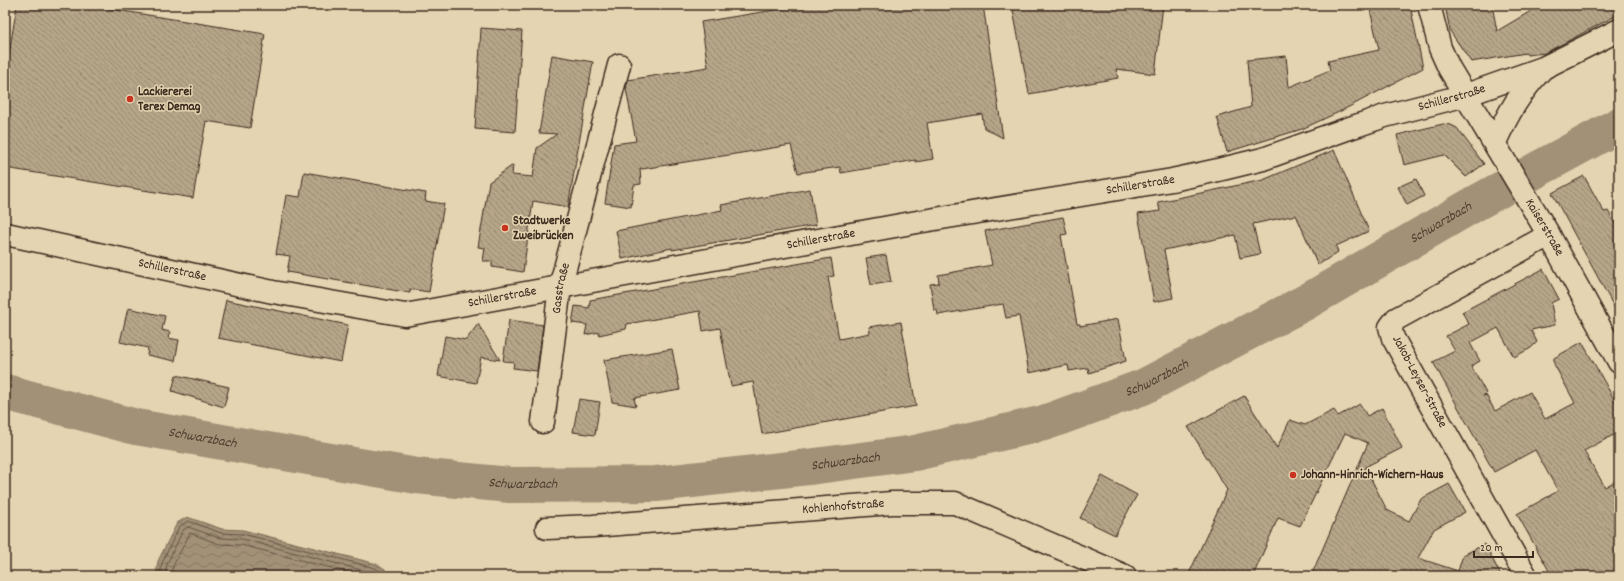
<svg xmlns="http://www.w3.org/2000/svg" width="1624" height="581" font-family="Dekko,sans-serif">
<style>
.water{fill:url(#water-waves);stroke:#796853}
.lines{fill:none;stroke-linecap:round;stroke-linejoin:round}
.shore{stroke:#645342;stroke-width:1}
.river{stroke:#a29177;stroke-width:36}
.building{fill:url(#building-back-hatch);stroke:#3b2a1e}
.minor-casing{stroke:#3b2a1e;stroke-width:25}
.minor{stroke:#e5d4b1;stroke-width:22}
.poi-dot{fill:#c8321e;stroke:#e5d4b1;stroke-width:1.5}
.labels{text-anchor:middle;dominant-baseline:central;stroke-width:3;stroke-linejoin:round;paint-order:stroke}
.poi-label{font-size:13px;font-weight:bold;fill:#3b2a1e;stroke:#e5d4b1;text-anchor:start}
.street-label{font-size:13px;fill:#3b2a1e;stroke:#e5d4b1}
.water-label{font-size:14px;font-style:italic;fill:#503f30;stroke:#e5d4b1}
</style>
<defs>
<pattern id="water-waves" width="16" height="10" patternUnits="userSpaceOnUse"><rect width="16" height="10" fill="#a29177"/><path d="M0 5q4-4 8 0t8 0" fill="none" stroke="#857761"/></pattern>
<pattern id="building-back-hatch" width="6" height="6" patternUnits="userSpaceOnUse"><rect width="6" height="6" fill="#b6a588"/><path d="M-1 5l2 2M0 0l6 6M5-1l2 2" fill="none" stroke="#95876f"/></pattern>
</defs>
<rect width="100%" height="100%" fill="#e5d4b1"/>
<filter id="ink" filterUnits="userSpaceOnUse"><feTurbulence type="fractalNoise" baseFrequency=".025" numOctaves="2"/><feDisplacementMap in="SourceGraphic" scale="8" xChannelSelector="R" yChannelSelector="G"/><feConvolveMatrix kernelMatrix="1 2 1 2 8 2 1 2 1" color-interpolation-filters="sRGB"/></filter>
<g filter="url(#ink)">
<path class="water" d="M187,517l35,12 21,1 134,34 8,5 1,7h-230l2,-15 19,-38z"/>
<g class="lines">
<path class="shore" d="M160,576l2,-13 17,-36 9,-6 33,12 22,1 132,34 6,4 1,4
M165,576l2,-12 16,-34 5,-3 32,11 22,1 131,34 4,3
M171,576l2,-10 17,-33 29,11 22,1 122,31"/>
<path class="river" id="s1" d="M5,392l131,35 281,49 93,9 146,-1 152,-17 107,-14 129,-30 99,-36 163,-85 170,-99 143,-78"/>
</g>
<path class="building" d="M17,5h69l179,29 -15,94 -44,-7 -13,77 -188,-30v-90z
M805,5h178l20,133 -19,-10 -2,-14 -55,9 6,36 -17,3v-2l-75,13 -1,-6 -42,6 -7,-28 -149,24 -2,-1 1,16 -7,1 -3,22 -26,-4 9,-59 22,-3 -10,-52 2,-9 80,-13 -7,-45z
M1012,5h151l-8,69 -39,-5 2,9 -89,16z
M1369,5h41l13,63 -82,43 -39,18 -75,23 -10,-35 34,-10 -4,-47 39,-4 3,31 41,-17 -2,-9 51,-11z
M1445,5h47l5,26 44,-26h78v9l-74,39 -18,2 -1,-2 -55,9 -21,-31z
M481,28l41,3 -7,101 -40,-3z
M552,55l41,7 -25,145 -35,-6 -10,71 -31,-5v-6h-9l2,-13 -7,-1 11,-65 24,-17 -1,10 21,2 4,-29 20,-14 -18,-1z
M1443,124l8,1 6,3 27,36 -18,13 -22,-22 -40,10 -7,-30z
M1334,150l35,81 -33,15 2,6 -20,13 -22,-50 -43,9 7,30 -20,4 -5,-23 -71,15 9,48 -19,4 -16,-88 22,-3 -2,-9 105,-22z
M304,172l122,21 -1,8 19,3 -15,88 -19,-3v4l-123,-21 3,-16 -14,-2 10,-59 14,2z
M1584,176l20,36 4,-1 11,20v85l-67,-123z
M1416,179l8,17 -17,9 -9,-18z
M810,189l6,36 -144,25v-2l-50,11 -6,-28 106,-21 -1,-5z
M1063,217l4,17 -6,1 16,89h3v2l38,-7 8,42 -37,12 -1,-5 -19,3 -1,-6 -39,8 -10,-57 -13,2 -3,-14 -65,11 -1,-5h-3l-4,-26 9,-1 -1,-8 54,-10 -7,-34z
M886,255l5,27 -20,3 -5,-27z
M831,258l3,18 -6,1 11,62 31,-6 -1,-6 32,-5 15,84 -154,28 -9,-52 -22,4 -11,-58 -17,3 -3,-20 -73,13 -1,5 -27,6v-3l-14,3 2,-10 -15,-2 3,-17 14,2 1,-8z
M1543,269l16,30 -8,4 4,22 -24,5 6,12 -6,6 -17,9 -16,-29 -28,15 10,18 -9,5 15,27 -3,3 3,-1 9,16 35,-19 15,27 30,-16 -21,-39v-6l28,-16 37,66v24l-35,19 21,36 14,-8v97h-67l-35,-62 41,-23 -23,-41 -41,22 -61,-110 22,-11 -9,-15 23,-12 -7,-12z
M226,300l122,25 -7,37 -123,-24z
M128,308l37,8 -3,14 8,2 -2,6 11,2 -4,21 -28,-6 1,-7 -28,-6z
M509,320l34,5 -6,46 -24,-3 1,-6 -11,-1z
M478,324l22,36 -19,-3 -5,26 -38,-7 7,-40 21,4z
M672,349l8,41 -46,8 2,8 -24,-4 -8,-42z
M176,375l53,12 -5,20 -52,-16z
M1244,396l33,52 13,-28 15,5 29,-15 4,6 22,-12 7,12 15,-8 20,40 -37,19 22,43 22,11 12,-22 28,-15 16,28 -31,17 -16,29 40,13 5,-16 22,-11 16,32h-190l57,-133 -23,-10 -45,93 -22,-8 -25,58h-65l39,-86 -39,-63z
M579,399l21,3 -5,33 -22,-3z
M1102,476l35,19 -22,40 -35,-17z"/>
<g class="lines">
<defs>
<g id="minor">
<path id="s2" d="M1429,5l11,43 9,20 100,167 70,127"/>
<path d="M1495,142c14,-30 24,-48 47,-73"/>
<path id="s3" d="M6,234l267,58 132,23 512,-93 255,-42 46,-10 45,-11 81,-29 41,-14 81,-21 77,-27 76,-38"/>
<path id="s4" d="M543,422l17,-135 59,-222"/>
<path id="s5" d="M547,528l46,-2 299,-23h63l170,73"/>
<path d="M1526,576l-133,-238 -3,-11 6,-8 153,-84"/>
</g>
</defs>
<use href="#minor" class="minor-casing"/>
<use href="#minor" class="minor"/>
</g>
</g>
<g class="poi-dot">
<circle cx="130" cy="99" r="4"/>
<circle cx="505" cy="228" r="4"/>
<circle cx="1293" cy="475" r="4"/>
</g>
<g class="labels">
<g class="poi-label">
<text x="138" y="92">Lackiererei<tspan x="138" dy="15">Terex Demag</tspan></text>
<text x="513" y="221">Stadtwerke<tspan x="513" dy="15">Zweibrücken</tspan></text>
<text x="1301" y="475">Johann-Hinrich-Wichern-Haus</text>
</g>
<g class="street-label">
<text stroke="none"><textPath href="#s3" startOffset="1478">Schillerstraße</textPath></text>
<text stroke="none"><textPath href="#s3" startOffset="1154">Schillerstraße</textPath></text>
<text stroke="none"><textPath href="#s2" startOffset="252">Kaiserstraße</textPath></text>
<text stroke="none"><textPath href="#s3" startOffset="830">Schillerstraße</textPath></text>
<text stroke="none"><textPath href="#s3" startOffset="170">Schillerstraße</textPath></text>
<text stroke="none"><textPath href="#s4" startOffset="135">Gasstraße</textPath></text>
<text stroke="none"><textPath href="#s3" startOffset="506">Schillerstraße</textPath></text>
<text transform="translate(1419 382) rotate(62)">Jakob-Leyser-Straße</text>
<text stroke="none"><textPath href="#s5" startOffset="297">Kohlenhofstraße</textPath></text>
</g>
<g class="water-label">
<text stroke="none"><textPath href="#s1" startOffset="1499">Schwarzbach</textPath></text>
<text stroke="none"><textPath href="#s1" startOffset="1175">Schwarzbach</textPath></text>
<text stroke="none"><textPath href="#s1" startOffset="203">Schwarzbach</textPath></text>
<text stroke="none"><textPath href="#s1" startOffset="851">Schwarzbach</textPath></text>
<text stroke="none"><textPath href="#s1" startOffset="527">Schwarzbach</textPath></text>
</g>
</g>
<rect width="1624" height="581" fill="none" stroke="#e5d4b1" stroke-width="20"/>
<rect x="10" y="10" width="1604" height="561" fill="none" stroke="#3b2a1e" stroke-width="1.5" filter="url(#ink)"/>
<path d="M1474 551v6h59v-6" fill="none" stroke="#3b2a1e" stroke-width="2"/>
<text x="1480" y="551" font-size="12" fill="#3b2a1e" stroke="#e5d4b1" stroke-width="3" paint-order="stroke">20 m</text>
</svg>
